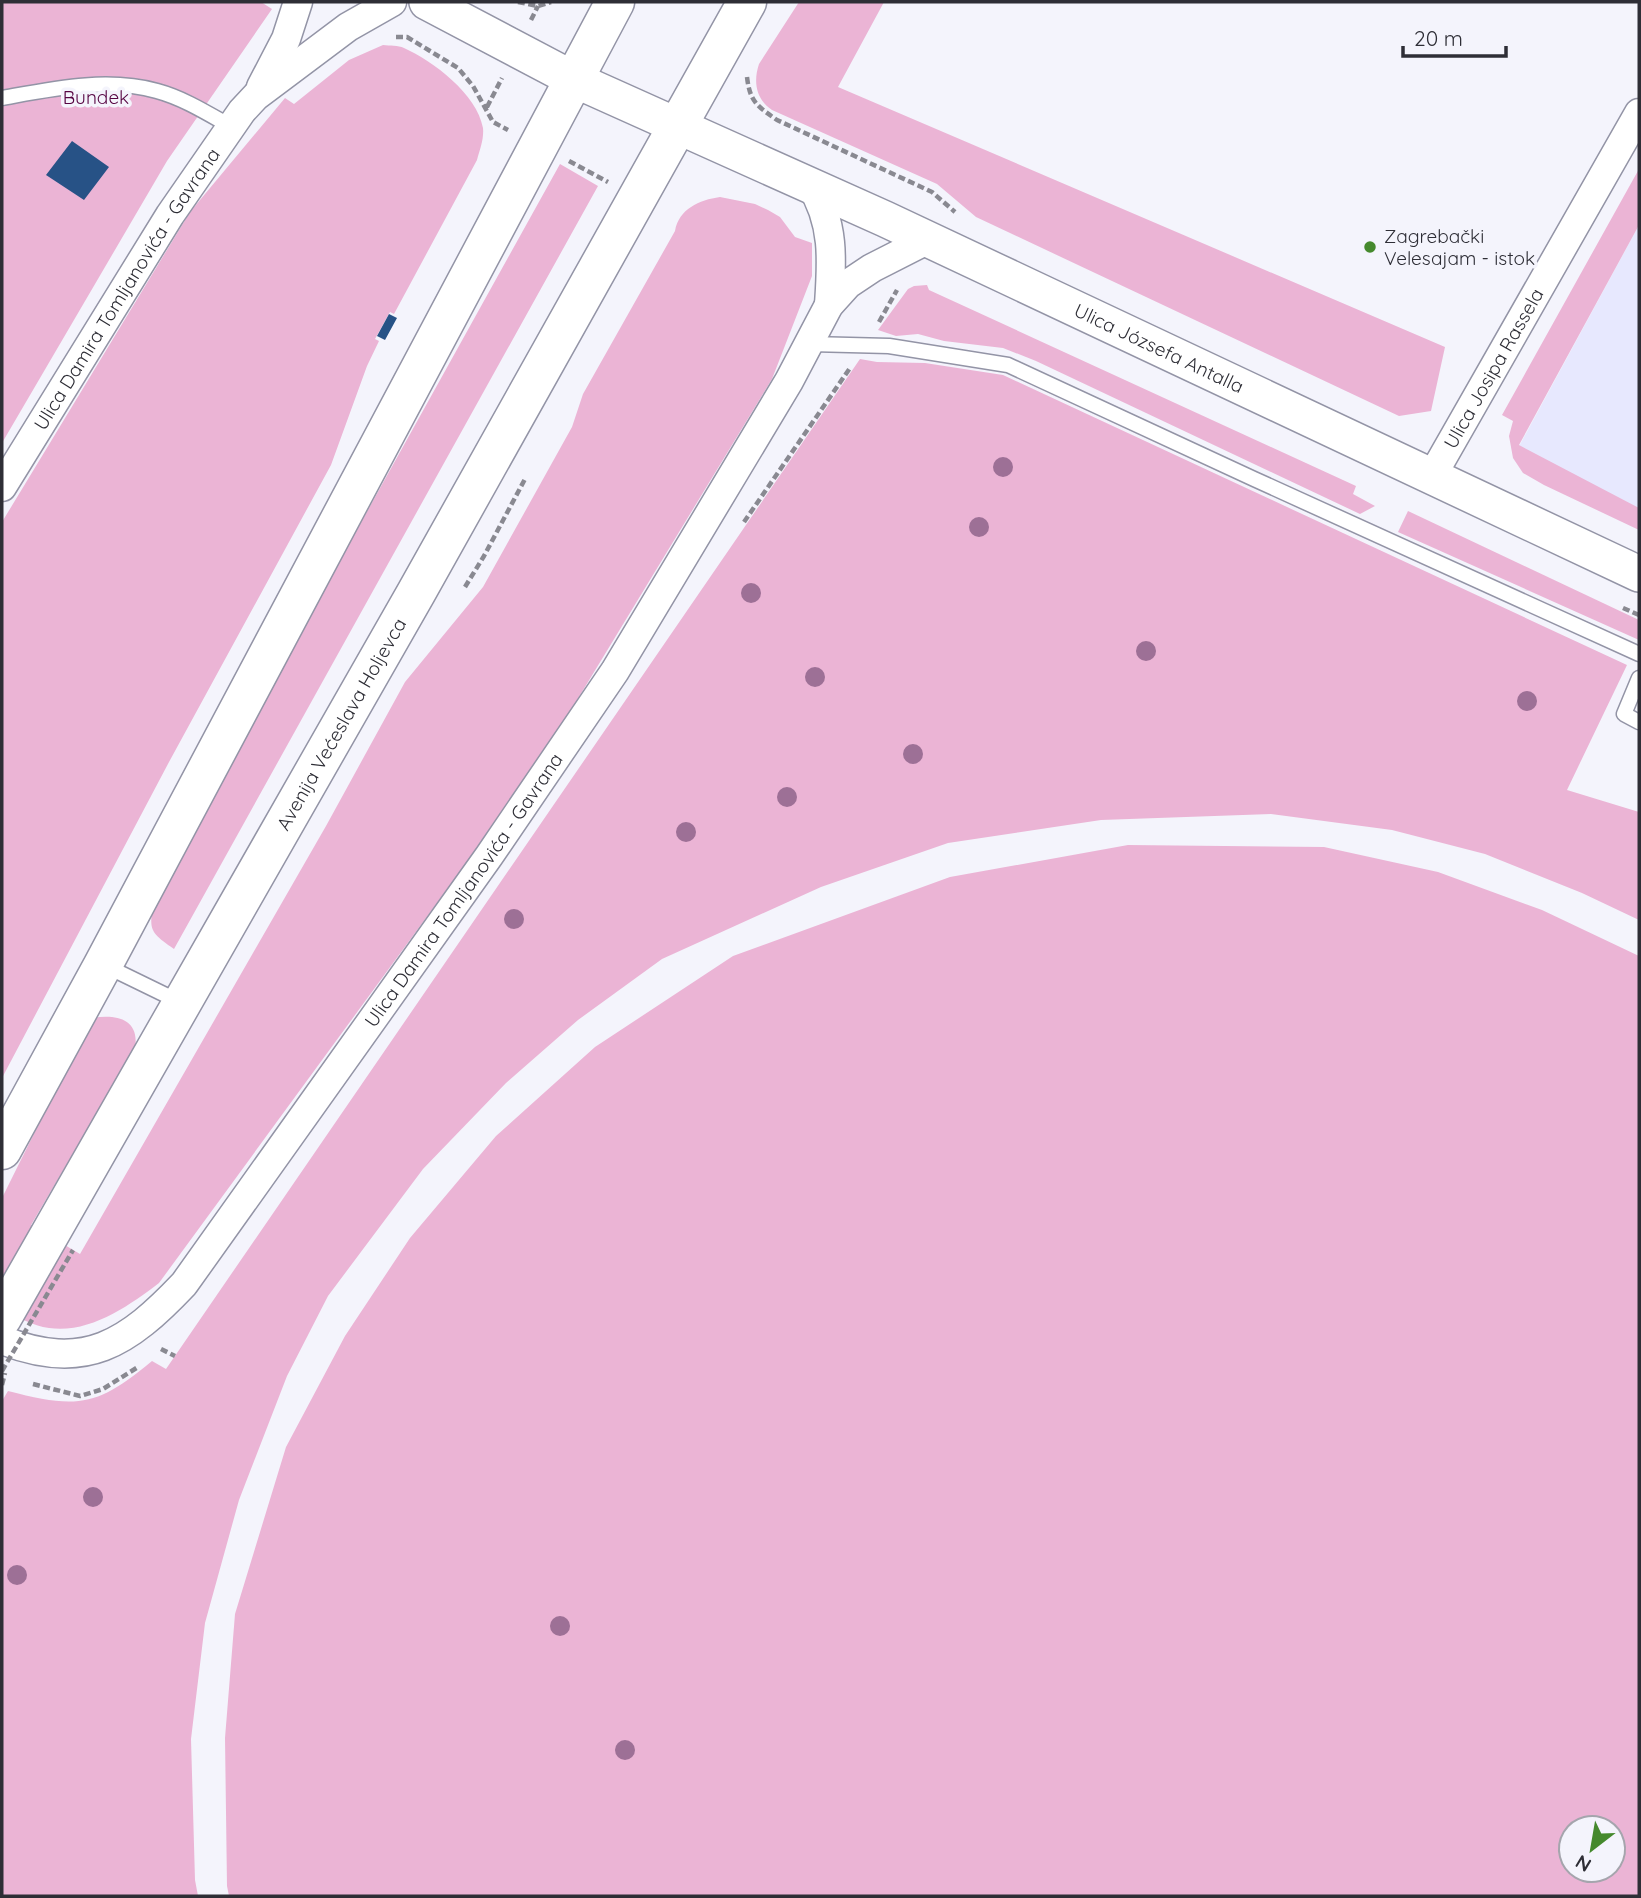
<svg xmlns="http://www.w3.org/2000/svg" width="1641" height="1898" font-family="Quicksand,sans-serif">
<style>
.built{fill:#e7e8fe}
.green{fill:#ebb4d5;fill-rule:evenodd}
.building{fill:#275286}
.lines{fill:none;stroke-linecap:round;stroke-linejoin:round}
.service-casing{stroke:#9394a6;stroke-width:17}
.minor-casing{stroke:#9394a6;stroke-width:31}
.tertiary-casing{stroke:#9394a6;stroke-width:38}
.secondary-casing{stroke:#9394a6;stroke-width:41}
.path{stroke:#898991;stroke-width:4.5;stroke-dasharray:7 3.5;stroke-linecap:butt}
.service{stroke:#fff;stroke-width:14}
.minor{stroke:#fff;stroke-width:28}
.tertiary{stroke:#fff;stroke-width:35}
.secondary{stroke:#fff;stroke-width:38}
.path-bridge{stroke:#898991;stroke-width:4.5;stroke-dasharray:7 3.5;stroke-linecap:butt}
.tree{fill:#9d7096}
.poi-dot{fill:#45892d;stroke:#f4f4fc;stroke-width:2.5}
.labels{text-anchor:middle;dominant-baseline:central;stroke-width:7;stroke-linejoin:round;paint-order:stroke}
.park-label{font-size:19px;fill:#560442;stroke:#f4f4fc}
.poi-label{font-size:19px;fill:#2e2e36;stroke:#f4f4fc;text-anchor:start}
.street-label{font-size:19px;fill:#2e2e36;stroke:#f4f4fc}
</style>
<rect width="100%" height="100%" fill="#f4f4fc"/>
<path class="built" d="M1639,225v295l-123,-68z"/>
<path class="green" d="M2,2h259l11,7 -105,152 -165,282z
M799,2h85l-46,85 607,260 -14,64 -32,5 -423,-199 -39,-33 -165,-74c-16,-11 -19,-28 -13,-46z
M383,45c7,1 15,0 21,3 29,13 73,46 79,80 1,11 -3,21 -6,32l-83,154 -4,-2 -15,27 4,2 -12,25 -36,99 -162,297 -167,316v-556l188,-310 95,-114 9,6 55,-44z
M560,164l38,22 -424,763c-25,-17 -26,-20 -19,-50l189,-346z
M1639,169v56l-120,220 120,63v22l-95,-45 -21,-12 -10,-15 -4,-22 4,-15 -11,-6z
M720,197l35,7 13,6 12,7 15,20 17,6v33l-40,103 -198,326 -110,161 -305,417c-30,23 -70,51 -110,45 -16,-2 -33,-12 -47,-18v-112l85,-171 6,-9c23,-4 47,1 42,30l-104,177 49,29 246,-428 79,-144 78,-95 89,-160 11,-33 92,-163c4,-22 24,-31 45,-34z
M927,285l2,5 427,196 -3,8 22,12 -15,8 -324,-153 -33,-13 -59,-7 -26,-7 -22,2 -18,-6 30,-41 6,-3z
M860,359l17,3 48,1 78,12 624,290 -60,125 72,22v108l-57,-27 -97,-39 -93,-24 -121,-16 -170,6 -153,23 -127,44 -159,72 -84,61 -72,63 -83,86 -95,127 -41,80 -48,124 -34,123 -14,116 4,141 3,16h-196v-495l6,-10c69,18 89,16 144,-30l14,8z
M1408,511l231,109v20l-241,-108z
M1128,845l196,2 114,25 104,38 97,46v940h-1410l-2,-10 -2,-148 10,-124 51,-167 59,-111 65,-98 86,-102 99,-89 138,-91 217,-79zM1571,1828h42v42h-42z"/>
<path class="building" d="M72,141l37,26 -25,33 -38,-25z
M389,314l8,4 -12,22 -8,-4z"/>
<g class="lines">
<defs>
<path id="service" d="M2,98c50,-9 105,-21 155,-7 26,7 50,22 73,35
M810,344l79,2 119,19 246,114 385,175
M1639,678l-15,36 15,8
M106,966l76,37"/>
<g id="minor">
<path d="M261,87l25,-48 12,-37"/>
<path d="M810,184c25,38 22,78 19,121"/>
<path id="s1" d="M1432,476l207,-363"/>
<path id="s2" d="M2,487l168,-272 72,-104 14,-15 92,-69 44,-25"/>
<path id="s3" d="M2,1340c83,33 126,3 182,-56l305,-428 126,-185 174,-290 40,-76 19,-21 24,-16 55,-28"/>
</g>
<g id="tertiary">
<path id="s4" d="M427,2l146,77 312,140 754,355"/>
</g>
<g id="secondary">
<path d="M2,1150l101,-185 512,-963"/>
<path id="s5" d="M2,1318l414,-725 331,-591"/>
</g>
</defs>
<use href="#service" class="service-casing"/>
<use href="#minor" class="minor-casing"/>
<use href="#tertiary" class="tertiary-casing"/>
<use href="#secondary" class="secondary-casing"/>
<path class="path" d="M518,2l20,4 13,-4
M531,20l7,-14
M396,37h11l51,31 15,18 20,36 15,8
M747,77c3,25 10,29 30,43l155,72 23,20
M487,107l15,-29
M569,161l39,21
M879,322l18,-32
M744,522l106,-154
M465,587l19,-31 41,-77
M1623,608l16,7
M161,1349l14,7
M33,1384l47,12 23,-7 35,-22
M2,1385l3,-12"/>
<use href="#service" class="service"/>
<use href="#minor" class="minor"/>
<use href="#tertiary" class="tertiary"/>
<use href="#secondary" class="secondary"/>
<path class="path-bridge" d="M2,1371l71,-121"/>
</g>
<g class="tree">
<circle cx="1003" cy="467" r="10"/>
<circle cx="979" cy="527" r="10"/>
<circle cx="751" cy="593" r="10"/>
<circle cx="1146" cy="651" r="10"/>
<circle cx="815" cy="677" r="10"/>
<circle cx="1527" cy="701" r="10"/>
<circle cx="913" cy="754" r="10"/>
<circle cx="787" cy="797" r="10"/>
<circle cx="686" cy="832" r="10"/>
<circle cx="514" cy="919" r="10"/>
<circle cx="93" cy="1497" r="10"/>
<circle cx="17" cy="1575" r="10"/>
<circle cx="560" cy="1626" r="10"/>
<circle cx="625" cy="1750" r="10"/>
</g>
<circle class="poi-dot" cx="1370" cy="247" r="7"/>
<g class="labels">
<g class="park-label">
<text x="96" y="97">Bundek</text>
</g>
<g class="poi-label">
<text x="1384" y="236">Zagrebački<tspan x="1384" dy="22">Velesajam - istok</tspan></text>
</g>
<g class="street-label">
<text stroke="none"><textPath href="#s2" startOffset="234">Ulica Damira Tomljanovića - Gavrana</textPath></text>
<text stroke="none"><textPath href="#s4" startOffset="810">Ulica Józsefa Antalla</textPath></text>
<text stroke="none"><textPath href="#s1" startOffset="124">Ulica Josipa Rassela</textPath></text>
<text stroke="none"><textPath href="#s5" startOffset="684">Avenija Većeslava Holjevca</textPath></text>
<text stroke="none"><textPath href="#s3" startOffset="690">Ulica Damira Tomljanovića - Gavrana</textPath></text>
</g>
</g>
<rect width="1641" height="1898" fill="none" stroke="#2e2e36" stroke-width="7"/>
<g transform="translate(1592 1849) rotate(211)"><circle r="33" fill="#f4f4fc" stroke="#a5a5ad" stroke-width="2"/>
<path d="M0-5L12 26L0 18L-12 26Z" fill="#45892d"/>
<text y="-10" font-size="19" font-weight="bold" text-anchor="middle" fill="#2e2e36">N</text>
</g>
<path d="M1403 46v10h103v-10" fill="none" stroke="#2e2e36" stroke-width="3.5"/>
<text x="1414" y="46" font-size="21" fill="#2e2e36" stroke="#f4f4fc" stroke-width="5" paint-order="stroke">20 m</text>
</svg>
